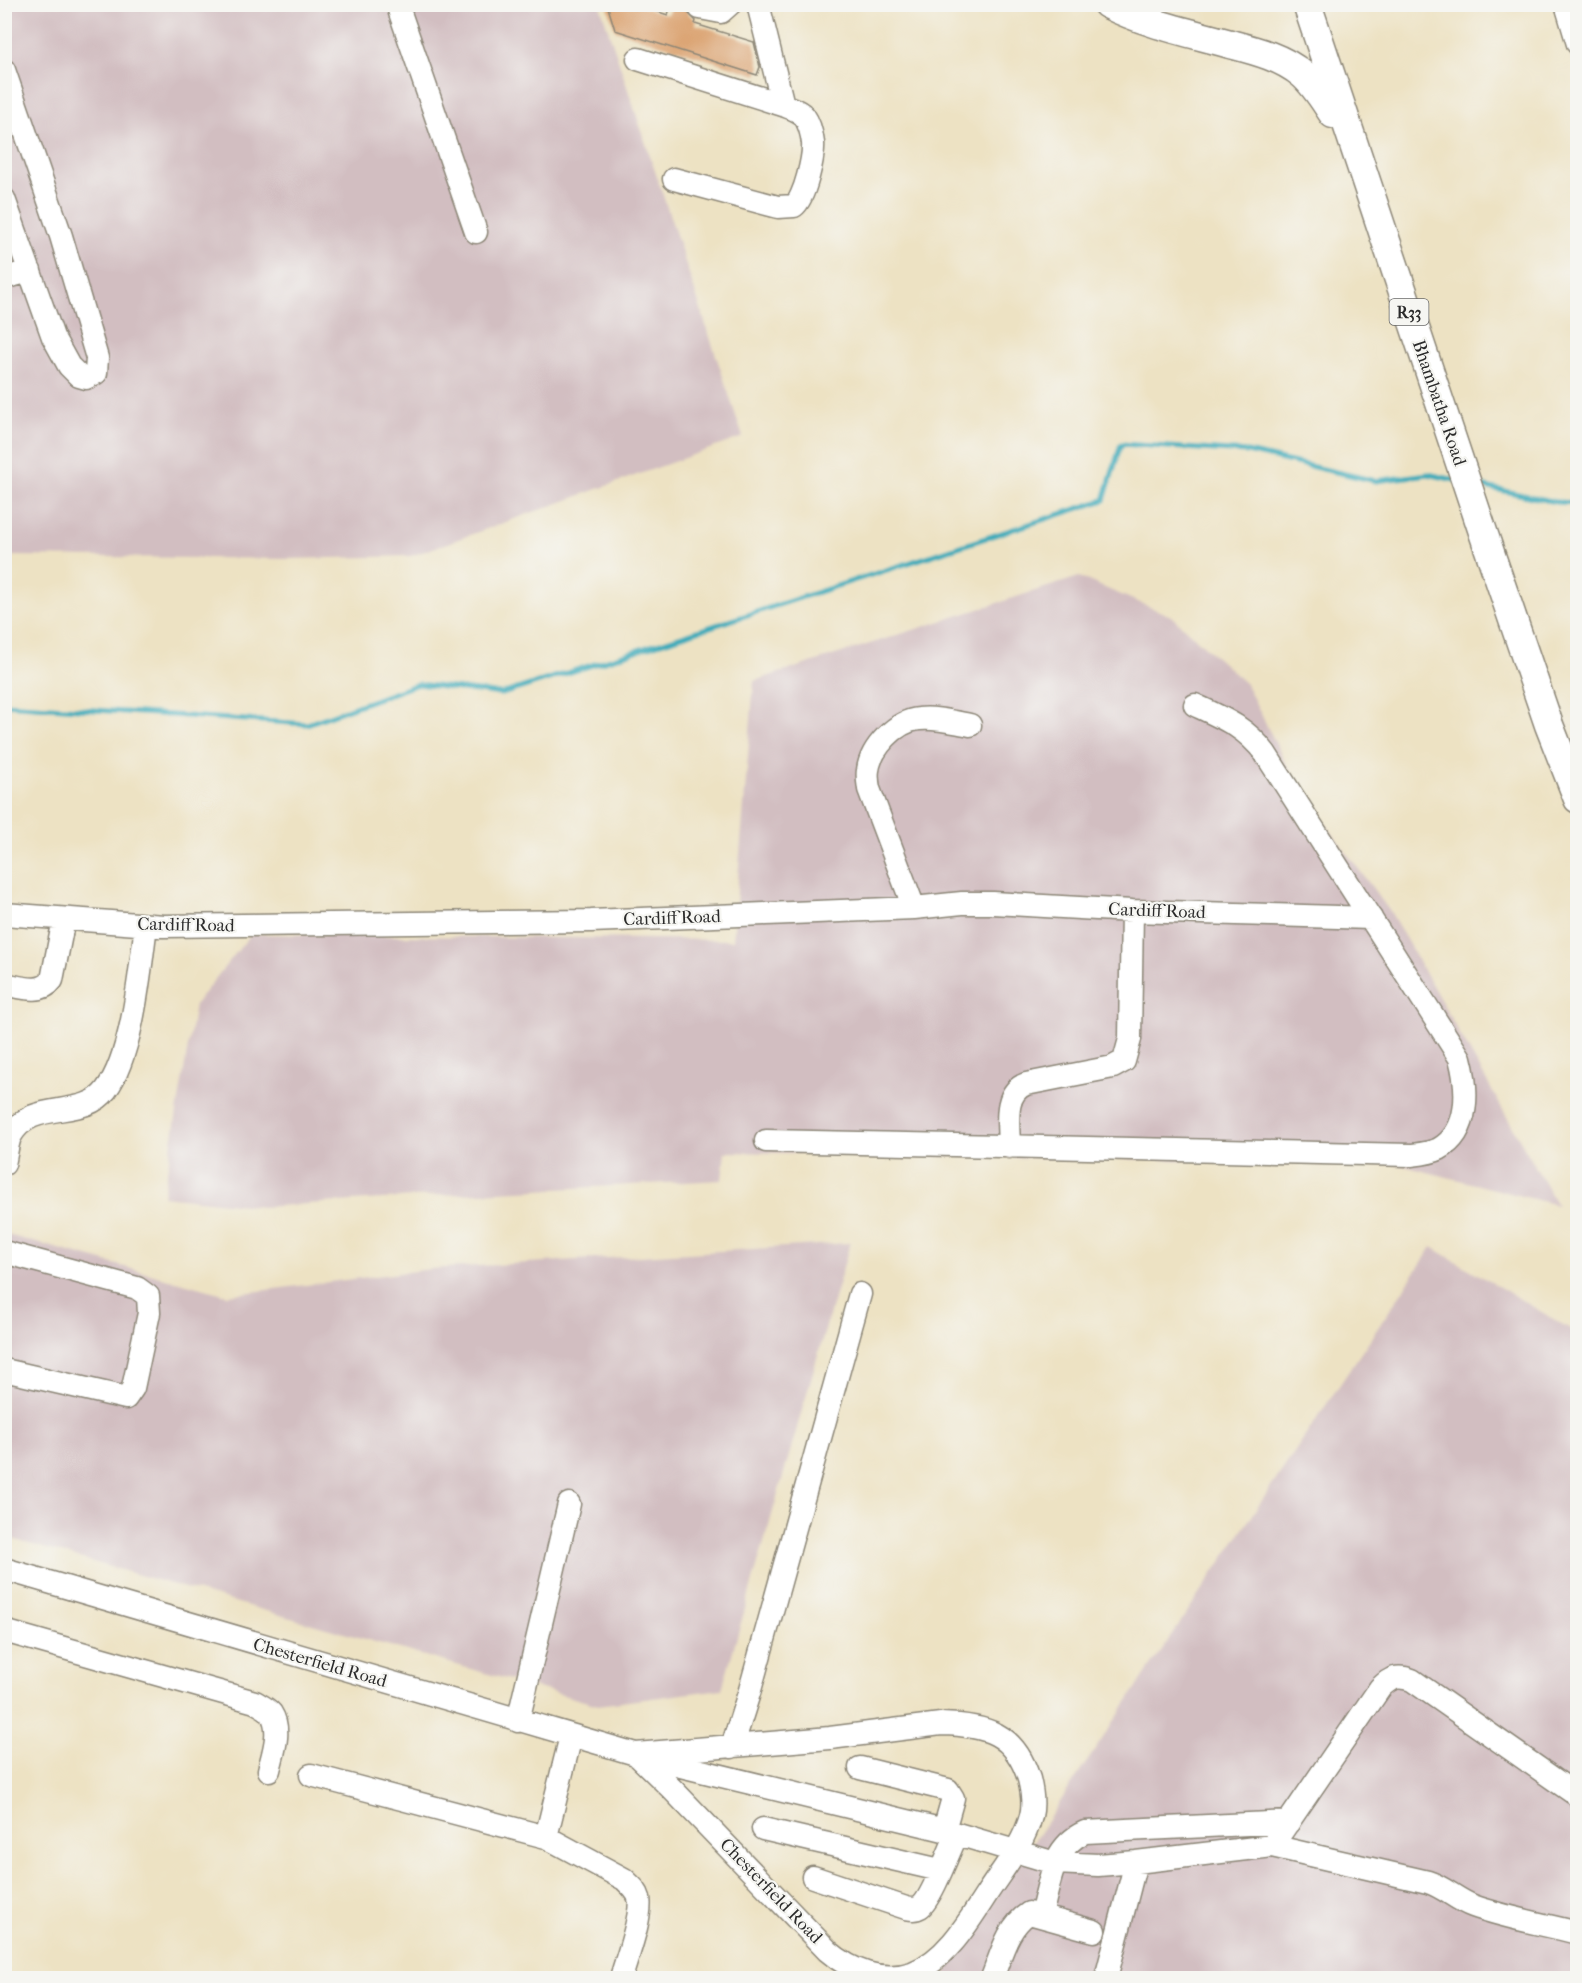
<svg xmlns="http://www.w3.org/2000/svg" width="1582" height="1983" font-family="'IM FELL French Canon',serif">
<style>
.industrial{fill:#d2bec1}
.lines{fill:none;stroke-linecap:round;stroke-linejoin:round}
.stream{stroke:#3cabba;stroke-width:5}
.building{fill:#dca574}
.minor-casing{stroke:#8c8677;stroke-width:25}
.major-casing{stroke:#8c8677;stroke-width:31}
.minor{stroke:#fff;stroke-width:22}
.major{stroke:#fff;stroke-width:28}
.labels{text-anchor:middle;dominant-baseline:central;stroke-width:4.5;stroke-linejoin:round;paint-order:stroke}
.shield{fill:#f6f6f2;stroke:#686867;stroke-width:1.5}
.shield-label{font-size:16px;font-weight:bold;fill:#2b2b2b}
.street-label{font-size:18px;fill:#2b2b2b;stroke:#f6f6f2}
</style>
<rect width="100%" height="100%" fill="#f6f6f2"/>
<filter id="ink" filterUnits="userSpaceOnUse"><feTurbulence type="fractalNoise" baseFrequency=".0167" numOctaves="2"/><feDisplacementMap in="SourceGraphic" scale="12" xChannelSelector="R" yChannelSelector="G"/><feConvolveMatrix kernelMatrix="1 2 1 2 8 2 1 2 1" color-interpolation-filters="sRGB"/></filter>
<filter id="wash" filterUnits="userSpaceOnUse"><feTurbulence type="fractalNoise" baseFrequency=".008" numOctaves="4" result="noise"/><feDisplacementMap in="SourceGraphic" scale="24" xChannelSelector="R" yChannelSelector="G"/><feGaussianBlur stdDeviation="1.35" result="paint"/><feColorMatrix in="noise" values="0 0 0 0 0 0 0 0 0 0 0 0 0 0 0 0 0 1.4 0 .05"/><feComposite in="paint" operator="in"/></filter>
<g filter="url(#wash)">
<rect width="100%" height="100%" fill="#ede2c3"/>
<path class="industrial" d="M5,5h595l143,432 -332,119 -121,3 -285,-3z
M1079,577l92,39 75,68 50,100 95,129 166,292 -161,-41 -671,-12 -3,28 -279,15 -180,12 -100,-11 32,-192 56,-70 482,6 21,-259z
M4,1234l223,61 204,-26 419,-26 -128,446 -124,16 -593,-168z
M1432,1247l145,86v645h-635z"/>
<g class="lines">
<path class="stream" d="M1476,485l80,17 22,1
M4,704l303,20 111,-40 84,10 602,-194 17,-56 126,8 129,29 52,-7 27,6"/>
</g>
<g id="blocks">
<path class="building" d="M607,4h27l34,11 3,-11h16l1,9 8,8 -1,3 59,18 6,25 -3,8 -142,-45z"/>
</g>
</g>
<g filter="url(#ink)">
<use href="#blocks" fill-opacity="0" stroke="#8c8677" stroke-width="1.5"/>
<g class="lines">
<defs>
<path id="minor" d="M397,4l79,228
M758,4l25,101
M1566,4l12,40
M700,8l21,4 9,-8
M638,59l145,46c7,3 16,5 21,11 5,7 8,19 9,27 1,13 -8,55 -19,63l-16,1 -104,-28
M4,70l57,166 36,122 -1,15 -10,5 -7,-2 -10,-10 -16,-29 -49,-138
M4,278l26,-7
M914,908l-45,-119c-1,-6 -2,-13 -1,-19 3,-22 28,-49 51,-51 17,-2 34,3 51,6
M4,914l160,12 427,-5 323,-13 48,-5h31l139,8 239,7
M4,984c17,3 37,11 48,-4l12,-61
M766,1141l645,14c9,-1 20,-2 28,-6 32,-18 29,-61 21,-91l-195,-305c-20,-26 -40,-34 -70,-48
M1009,1147c0,-21 -7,-54 17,-63l87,-17 11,-6 6,-22 2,-128
M4,1164c2,-8 3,-19 6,-27 21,-40 73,-16 96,-47 27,-36 34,-120 40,-165
M4,1252l133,36 11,8 1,17 -16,75 -7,10 -122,-28
M4,1569l652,191 288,70 111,33 43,2 38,-3 136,-16 156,36c16,5 29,18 45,24 34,12 70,18 105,27
M4,1631l251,71c5,3 12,6 16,11 11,17 2,40 -2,57
M518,1721l51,-217
M941,1724c45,1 74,9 88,55 3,12 5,25 2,37 -7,28 -29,54 -45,79 -18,28 -41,66 -74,78 -30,10 -61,-2 -84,-22l-156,-162 -36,-35 194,-16z
M732,1747l18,-57 110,-396
M860,1768l88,22 5,8 -9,32
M311,1775l235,62 78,42c6,6 13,11 15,19 4,17 -13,62 -18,80
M763,1829l177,41
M546,1837l25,-101
M1272,1846l108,-158c11,-11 18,-13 32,-8l166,116
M813,1877l93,31c5,1 9,2 14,-1 11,-7 30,-58 37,-73
M1041,1915c9,-31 10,-68 44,-83l204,-10
M992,1978c9,-22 15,-51 37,-65l65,18
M1106,1978l30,-116"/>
<path id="major" d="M1107,4c39,20 85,29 127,41 23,6 49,13 68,29 13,11 21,25 31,40
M1307,4l177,531 65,190 29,74"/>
</defs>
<use href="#minor" class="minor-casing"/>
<use href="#major" class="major-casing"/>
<use href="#minor" class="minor"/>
<use href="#major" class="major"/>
</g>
</g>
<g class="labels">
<rect class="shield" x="1389.5" y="299" width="39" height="26" rx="4.5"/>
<g class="shield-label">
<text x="1409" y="312">R33</text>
</g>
<g class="street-label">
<text transform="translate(1439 403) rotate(71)">Bhambatha Road</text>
<text transform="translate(1157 911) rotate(2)">Cardiff Road</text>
<text transform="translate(672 918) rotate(-2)">Cardiff Road</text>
<text transform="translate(186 925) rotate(1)">Cardiff Road</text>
<text transform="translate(320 1663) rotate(16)">Chesterfield Road</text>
<text transform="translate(771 1891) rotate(46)">Chesterfield Road</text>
</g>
</g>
<rect width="1582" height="1983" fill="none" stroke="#f6f6f2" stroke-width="24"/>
</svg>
